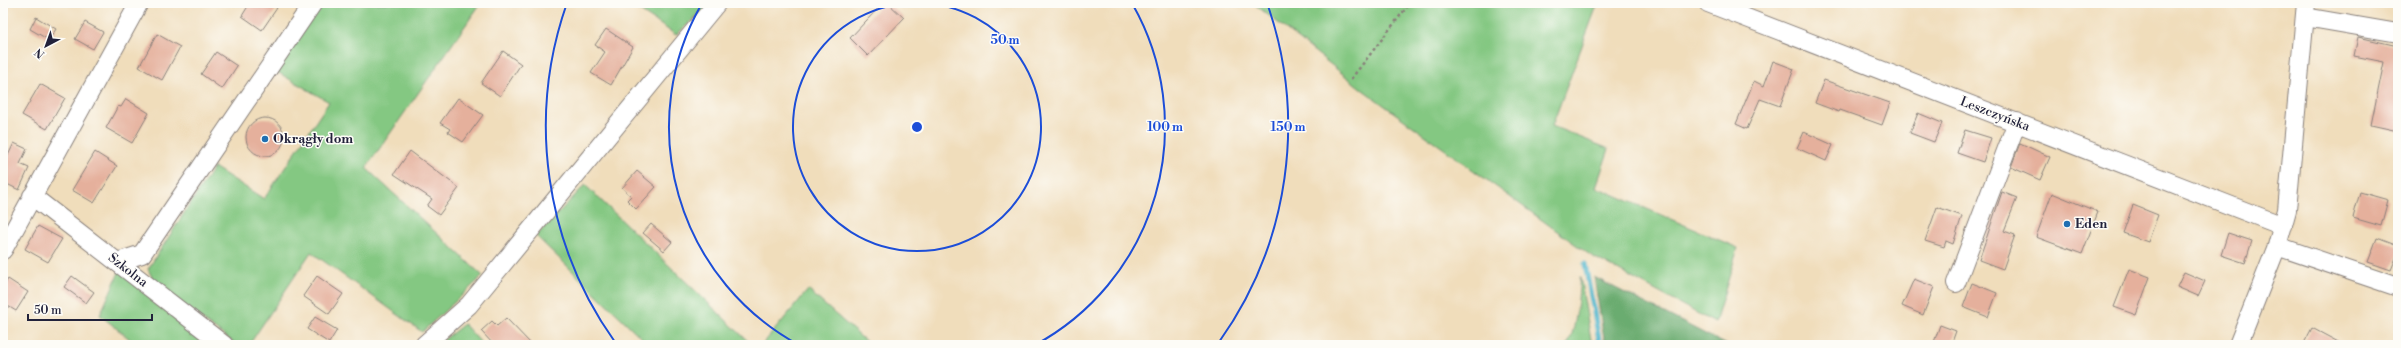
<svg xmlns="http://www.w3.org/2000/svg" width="2401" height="348" font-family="'Libre Bodoni',serif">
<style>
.green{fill:#84c882;stroke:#53755e}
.forest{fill:#6bac70;stroke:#466756}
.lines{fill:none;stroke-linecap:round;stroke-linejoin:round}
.stream{stroke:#4cb4ca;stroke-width:5}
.building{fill:#e5b09c}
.minor-casing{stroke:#89807b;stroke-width:20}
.path{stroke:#89807b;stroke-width:2.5;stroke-dasharray:3 3;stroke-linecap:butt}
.minor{stroke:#fff;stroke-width:18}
.ring{fill:none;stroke:#1d4ed8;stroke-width:2}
.poi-dot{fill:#1f6fb2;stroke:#fdfcf7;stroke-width:1.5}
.labels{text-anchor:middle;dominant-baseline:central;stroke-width:3;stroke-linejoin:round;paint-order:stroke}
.street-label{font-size:13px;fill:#22223b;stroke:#fdfcf7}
.poi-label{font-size:13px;font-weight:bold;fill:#22223b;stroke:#fdfcf7;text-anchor:start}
.centre{fill:#1d4ed8;stroke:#fdfcf7;stroke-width:2}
.ring-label{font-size:12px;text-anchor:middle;font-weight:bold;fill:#1d4ed8;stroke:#fdfcf7;stroke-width:3;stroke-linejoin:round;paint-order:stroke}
</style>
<rect width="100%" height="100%" fill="#fdfcf7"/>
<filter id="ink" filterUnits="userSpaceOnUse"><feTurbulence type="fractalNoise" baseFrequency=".025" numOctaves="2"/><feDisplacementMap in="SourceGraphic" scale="8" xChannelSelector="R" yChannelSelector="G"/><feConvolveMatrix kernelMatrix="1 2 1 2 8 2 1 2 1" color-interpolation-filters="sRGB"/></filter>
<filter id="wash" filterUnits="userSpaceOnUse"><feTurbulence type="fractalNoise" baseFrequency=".012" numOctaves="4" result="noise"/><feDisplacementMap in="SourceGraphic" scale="16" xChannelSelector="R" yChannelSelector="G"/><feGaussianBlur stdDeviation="0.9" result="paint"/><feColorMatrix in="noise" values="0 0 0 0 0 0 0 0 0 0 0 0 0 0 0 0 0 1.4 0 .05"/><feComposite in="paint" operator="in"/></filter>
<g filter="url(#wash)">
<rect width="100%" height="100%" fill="#f0ddbb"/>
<path class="green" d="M316,3h165l-115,165 117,108 -61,56 -111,-80 -62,93h-12l-81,-59 -8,-17 66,-102 50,32 65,-97 -57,-33z
M628,3h84l-36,32z
M1253,3h345l-46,123 57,23 -13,38 142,61 -23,75 -125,-68 -227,-165z
M585,185l167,160h-103l-113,-109z
M120,270l94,75h-77l-37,-30z
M1580,277l12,68h-26c11,-11 12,-52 14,-68z
M808,290l62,55h-108z
M464,324l19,21h-46z"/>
<path class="forest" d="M1594,277l133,68h-122z"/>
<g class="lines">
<path class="stream" d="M1585,264l15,81"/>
</g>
<g id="blocks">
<path class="building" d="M250,3h20l7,5 -15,22 -20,-14z
M883,3h5l16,15 -36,38 -18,-18z
M36,17l20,12 -7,11 -19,-11z
M85,22l18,10 -10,17 -18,-10z
M606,29l27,18 -22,38 -20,-12 14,-21 -10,-7z
M157,34l23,13 -18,33 -23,-13z
M2358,37l40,9v85l-27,-6 13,-63 -30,-6z
M503,51l18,13 -21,32 -19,-13z
M216,52l21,14 -15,23 -21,-15z
M1773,61l21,8 -14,37 -20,-7 -13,30 -11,-5 18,-43 10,5z
M1824,80l66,23 -8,22 -42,-15 -1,2 -24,-9z
M40,84l25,14 -18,31 -25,-14z
M458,98l25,17 -20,27 -15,-10 2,-3 -10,-6z
M126,99l23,14 -17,30 -26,-15 12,-22 3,1z
M1918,113l24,10 -8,19 -24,-9z
M246 137a19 19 0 1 1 38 0a19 19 0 1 1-38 0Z
M1965,130l26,8 -8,24 -26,-9z
M1804,132l29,13 -7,16 -29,-13z
M14,143l13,6 -7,15 9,4 -10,22 -16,-8v-16z
M2020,143l30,14 -10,23 -29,-13z
M410,151l49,37 -20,27 -12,-9 5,-7 -38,-25z
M95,152l22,14 -23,37 -22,-13z
M637,171l19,16 -20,22 -9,-9 4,-4 -9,-8z
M2002,192l15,6 -13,33 11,4 -12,34 -24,-9z
M2360,192l28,8 -7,26 -28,-8z
M2052,193l46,19 -16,42 -46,-17z
M2133,205l25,10 -10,27 -25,-9z
M1937,207l25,9 -9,28 -7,-3 -2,6 -19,-6z
M651,224l21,18 -8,9 -21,-18z
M38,226l24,13 -14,23 -23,-13z
M2228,233l24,8 -7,22 -24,-8z
M2377,238l21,8v7l-7,17 -23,-8z
M2129,269l21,8 -14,38 -22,-8z
M2184,272l21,9 -7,15 -21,-9z
M72,276l22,16 -8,11 -22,-16z
M317,276l26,18 -14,20 -26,-18z
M8,279l20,13 -12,19 -13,-8v-16z
M1914,279l20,8 -11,28 -21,-9z
M1972,283l25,10 -9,24 -25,-10z
M315,317l22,13 -8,13 -22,-14z
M506,318l26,27h-38l-13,-14 11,-10 5,5z
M1940,325l16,6 -5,14h-18z
M2312,328l32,17h-41z"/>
</g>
</g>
<g filter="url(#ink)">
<use href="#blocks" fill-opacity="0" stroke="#89807b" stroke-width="1"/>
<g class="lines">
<defs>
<path id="minor" d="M1708,3l575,223
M2305,17l93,16
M32,196l192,149
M2277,246l121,41
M3,250l136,-247
M117,262l25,-8 171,-251
M1956,283l61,-161
M424,345l45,-40 248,-302
M2238,345l39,-99 10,-36 19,-207"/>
</defs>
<use href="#minor" class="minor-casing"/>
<path class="path" d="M1351,79l59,-76"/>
<use href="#minor" class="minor"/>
</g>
</g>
<g class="ring">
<path d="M918 3A124 124 0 1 1 916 3"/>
<path d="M799 345A248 248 0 0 1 701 5M1133 5A248 248 0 0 1 1035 345"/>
<path d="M615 342A371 371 0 0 1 567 3M1267 3A371 371 0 0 1 1219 342"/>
</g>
<g class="poi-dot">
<circle cx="265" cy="139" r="4"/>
<circle cx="2067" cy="224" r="4"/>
</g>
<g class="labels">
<g class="street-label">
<text transform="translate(1995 114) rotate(21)">Leszczyńska</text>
<text transform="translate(128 270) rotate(38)">Szkolna</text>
</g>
<g class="poi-label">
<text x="273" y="139">Okrągły dom</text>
<text x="2075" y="224">Eden</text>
</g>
</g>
<circle cx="917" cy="127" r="6" class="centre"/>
<g class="ring-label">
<text x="1005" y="44">50 m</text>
<text x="1165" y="131">100 m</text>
<text x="1288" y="131">150 m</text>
</g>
<rect width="2401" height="348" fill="none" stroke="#fdfcf7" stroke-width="16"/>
<g transform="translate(46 46) rotate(221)" stroke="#fdfcf7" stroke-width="3" paint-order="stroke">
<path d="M0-3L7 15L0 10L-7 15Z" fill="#22223b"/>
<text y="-6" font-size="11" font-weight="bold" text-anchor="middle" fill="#22223b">N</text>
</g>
<path d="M28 314v6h124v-6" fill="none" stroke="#22223b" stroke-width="2"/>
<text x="34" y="314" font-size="12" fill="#22223b" stroke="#fdfcf7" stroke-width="3" paint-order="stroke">50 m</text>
</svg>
